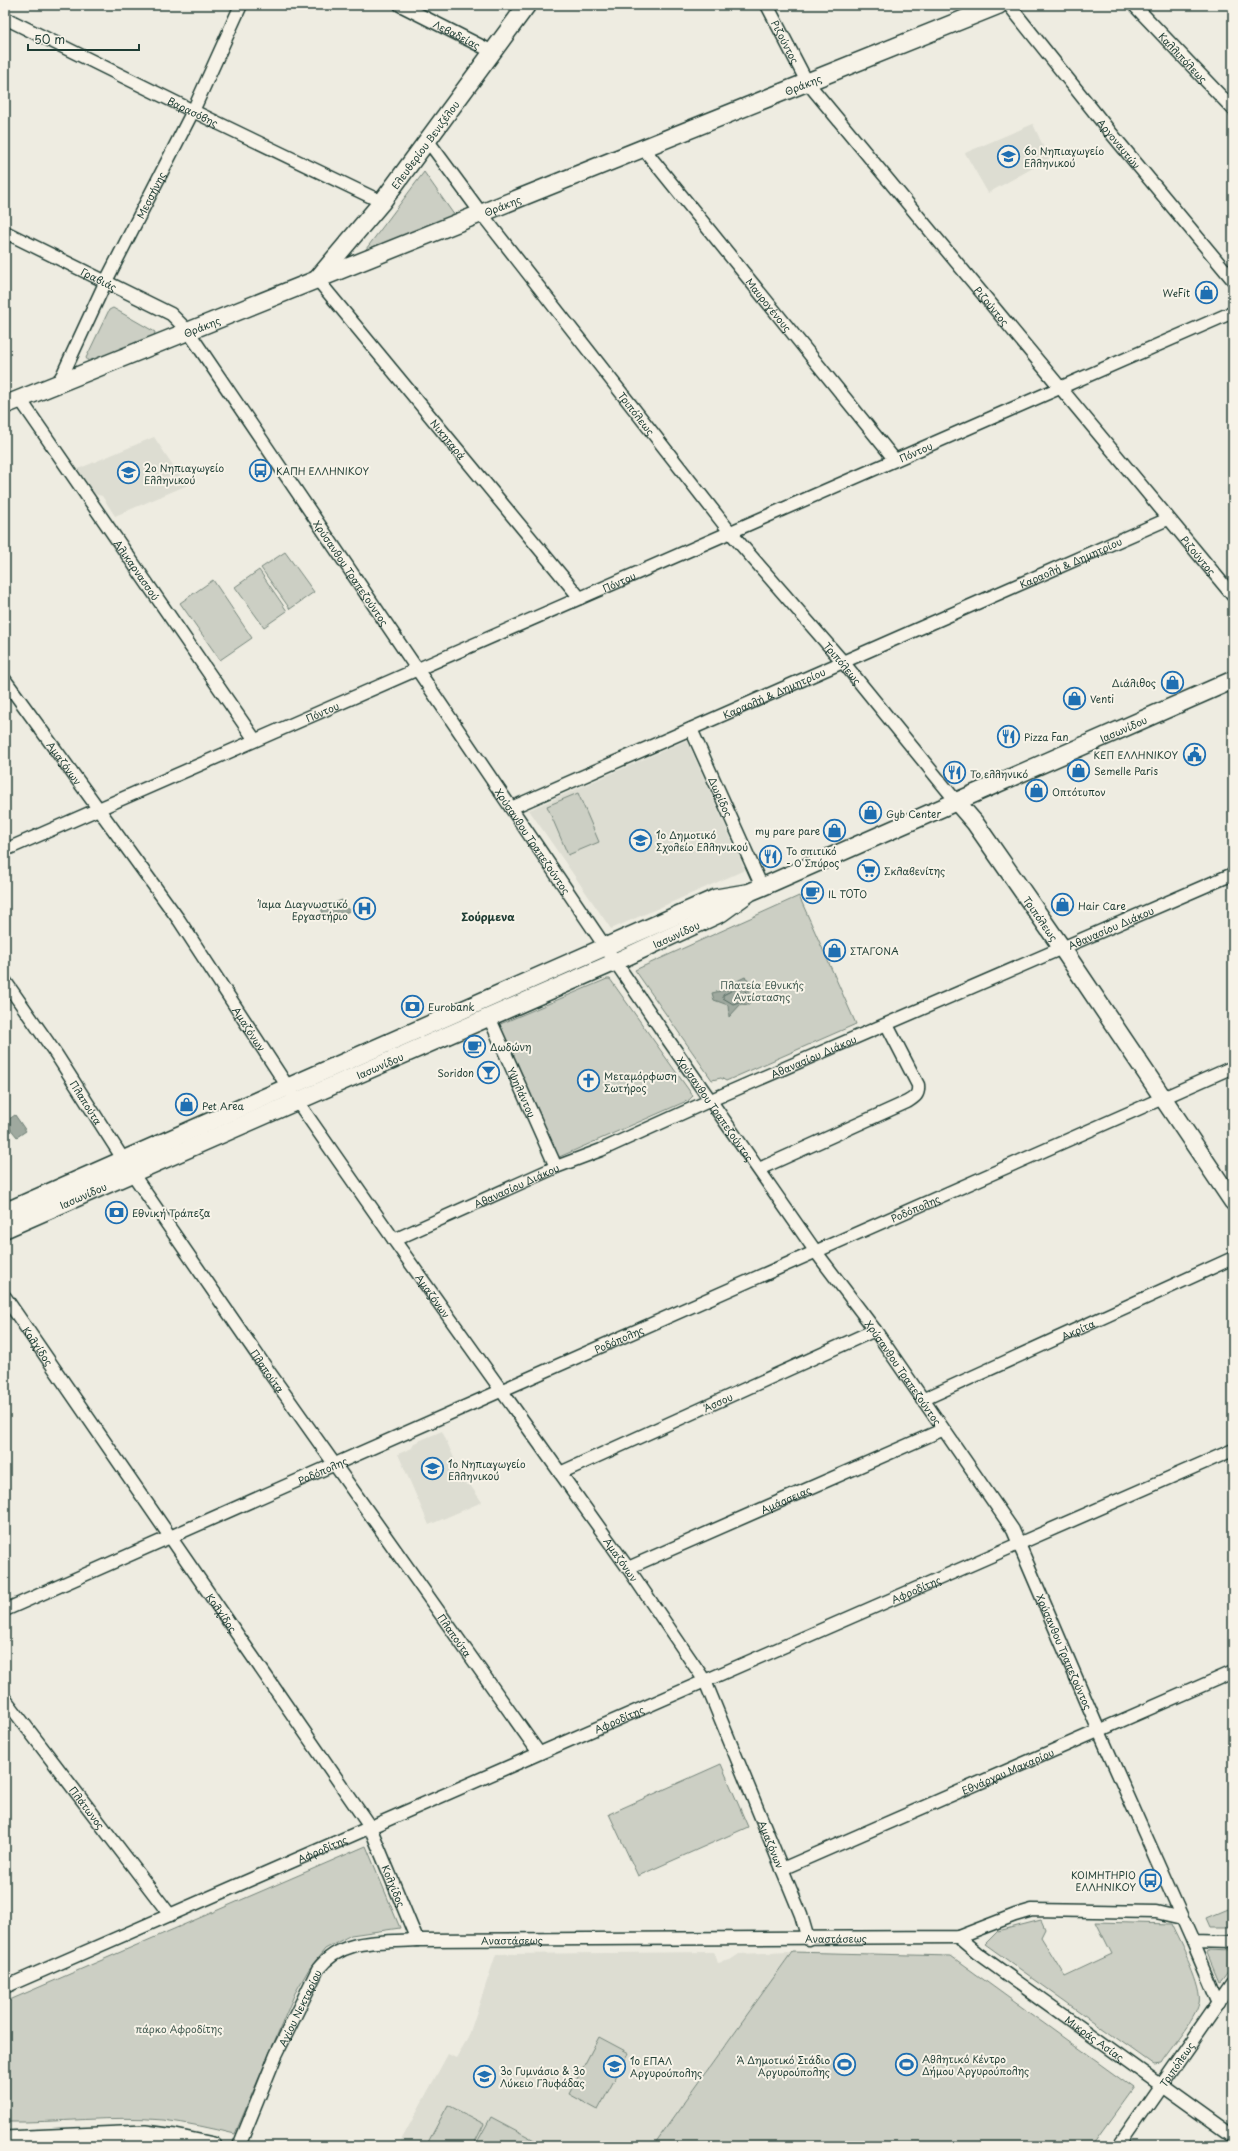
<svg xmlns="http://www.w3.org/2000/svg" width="1238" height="2151" font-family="'Playpen Sans',sans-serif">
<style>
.built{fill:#ddddd2}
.green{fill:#cccfc4;stroke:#76867c}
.water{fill:#9fa99f;stroke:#6c7e74}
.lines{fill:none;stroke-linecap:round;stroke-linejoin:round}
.shore{stroke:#52685f;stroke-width:1}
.street-casing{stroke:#1f3d34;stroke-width:15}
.secondary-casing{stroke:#1f3d34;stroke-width:20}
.street{stroke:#f7f3e8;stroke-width:12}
.secondary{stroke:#f7f3e8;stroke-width:17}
.labels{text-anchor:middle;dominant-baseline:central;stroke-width:4;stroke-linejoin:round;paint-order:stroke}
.street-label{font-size:10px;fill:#1f3d34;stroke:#f7f3e8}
.poi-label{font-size:10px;fill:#1f3d34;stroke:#f7f3e8;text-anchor:start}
.park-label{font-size:10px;fill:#425a51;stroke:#f7f3e8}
.neighbourhood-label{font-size:11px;font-weight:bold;fill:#1f3d34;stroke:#f7f3e8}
</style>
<rect width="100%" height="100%" fill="#eeece1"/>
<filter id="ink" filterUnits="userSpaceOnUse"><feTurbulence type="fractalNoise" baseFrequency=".025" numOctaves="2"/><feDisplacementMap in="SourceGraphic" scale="8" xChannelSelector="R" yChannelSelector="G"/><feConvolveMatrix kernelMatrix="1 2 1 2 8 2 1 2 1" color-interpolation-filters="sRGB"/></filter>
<g filter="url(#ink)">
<path class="built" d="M1033,124l16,35 -61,34 -23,-40z
M154,437l28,42 3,-1 5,6 -75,32 -13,-20 -8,-2 -16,-25z
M687,740l58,130 -134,59 -82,-119z
M442,1431l24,54h4l12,17 -53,23 -31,-71 14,-6 2,-5z
M714,1952l4,11 12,-3 9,-6 53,-2 -139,194h-255l50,-92 8,4 12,-20 28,-84z"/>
<path class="green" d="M424,172l33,47 -97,38z
M113,308l42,24 -1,4 -65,26 -3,-4 23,-48z
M285,552l29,40 -24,17 -29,-41z
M259,570l28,41 -23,16 -29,-40z
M213,580l39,58 -32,22 -40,-57z
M578,793l21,49 -31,13 -21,-49z
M799,896l57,128 -130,57 -5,-3 -9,2 -77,-110z
M607,979h3l83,117 -4,4 -132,58 -59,-133z
M721,1764l27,63 -110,49 -29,-62z
M366,1846l34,82 -49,7 -26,14 -16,20 -14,24 -60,141c-24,-6 -47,-11 -72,-14 -52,-5 -105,3 -158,2v-120z
M1233,1907v20h-22l-4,-9z
M1041,1920l4,9 -4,8 24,39 47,-22 -16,-32 75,2c9,20 32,60 28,80 -4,18 -28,44 -38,60l-7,1 -169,-121 13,-13z
M1209,1951l24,1v13l-11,15 -2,1 -12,-28z
M792,1952l159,4 182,132 -42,58h-438z
M599,2037l30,16 -31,57 -29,-16z
M448,2105l36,19 -11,22h-47z
M491,2117l47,25 -2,4h-61z"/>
<path class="water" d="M342,900l1,5 7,6 -25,9 -4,-12z
M745,977l5,4 -1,24 -8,-1 -12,13 -1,-12 -14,-5 -2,-7 17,-4 8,-8z
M15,1115l11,16 -9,6 -12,-15z"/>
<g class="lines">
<path class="shore" d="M744,982l2,2 -1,16 -12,4 -10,-6v-3l12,-6z"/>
<defs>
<g id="street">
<path id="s1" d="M400,5l93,47"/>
<path id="s2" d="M767,5l40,77 426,514"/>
<path id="s3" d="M1009,5l102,128 122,147"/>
<path id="s4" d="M1134,5l99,104"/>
<path id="s5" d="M5,18l188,93 189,91"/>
<path id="s6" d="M428,141l53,72 249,319 113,130 113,139"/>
<path id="s7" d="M643,148l252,312"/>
<path id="s8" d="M5,232l166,82 17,17 481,710 147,211 59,78 138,200 86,201 94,211 40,1"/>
<path id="s9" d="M317,279l263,319"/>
<path id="s10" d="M57,384l6,-10 43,-93 87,-170 48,-106"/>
<path id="s11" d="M20,399l235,341"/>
<path id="s12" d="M5,680l174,240 118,181 97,139 234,328 77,113 96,234 7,24"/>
<path id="s13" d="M691,729l71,158"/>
<path id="s14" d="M511,808l657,-289"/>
<path id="s15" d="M5,850l1228,-538"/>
<path id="s16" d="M5,981l51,73 76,119 135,196 272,384"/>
<path id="s17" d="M489,1017l67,150"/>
<path d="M759,1169l148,-67c8,-5 12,-7 11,-17l-31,-60"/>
<path id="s18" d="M394,1240l162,-73 45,-17 110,-50 522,-226"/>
<path id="s19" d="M5,1297l365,530 47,113"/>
<path id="s20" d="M922,1400l311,-142"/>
<path id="s21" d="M560,1473l315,-143"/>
<path id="s22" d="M628,1568l314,-138"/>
<path id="s23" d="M5,1610l1228,-543"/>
<path id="s24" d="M5,1699l165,216"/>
<path id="s25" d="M782,1869l451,-197"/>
<path id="s26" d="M958,1937l19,16 256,184"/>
<path d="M1193,1942l26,61"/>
<path id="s27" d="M5,1987l1228,-537"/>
<path id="s28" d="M239,2146l37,-91 42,-86c25,-32 63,-26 99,-29l541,-3 57,-22 17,-5 124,2 26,6"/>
<path id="s29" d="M1119,2146l114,-164"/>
</g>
<g id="secondary">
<path id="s30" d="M318,278l64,-76 145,-197"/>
<path id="s31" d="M5,405l994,-400"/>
<path id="s32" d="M956,801l19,22 87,125 171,254"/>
<path d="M5,1212l711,-314 30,-5"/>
<path id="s33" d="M5,1229l610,-267 106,-49 29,-21 12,-5 471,-207"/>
<path d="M5,2140l140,-6 30,4 38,8"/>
</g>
</defs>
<use href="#street" class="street-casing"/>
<use href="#secondary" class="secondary-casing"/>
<use href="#street" class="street"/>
<use href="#secondary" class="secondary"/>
</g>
</g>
<defs>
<symbol id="school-ring" viewBox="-11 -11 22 22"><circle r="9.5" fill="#f7f3e8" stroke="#1f6fb2" stroke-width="1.5"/><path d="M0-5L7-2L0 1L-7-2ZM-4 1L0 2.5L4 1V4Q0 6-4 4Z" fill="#1f6fb2"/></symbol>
<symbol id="shop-ring" viewBox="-11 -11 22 22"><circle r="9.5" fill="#f7f3e8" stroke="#1f6fb2" stroke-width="1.5"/><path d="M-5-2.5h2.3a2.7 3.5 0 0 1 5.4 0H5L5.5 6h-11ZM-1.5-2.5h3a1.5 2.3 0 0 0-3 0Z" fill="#1f6fb2"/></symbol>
<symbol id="bus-ring" viewBox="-11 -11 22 22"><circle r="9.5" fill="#f7f3e8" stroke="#1f6fb2" stroke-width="1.5"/><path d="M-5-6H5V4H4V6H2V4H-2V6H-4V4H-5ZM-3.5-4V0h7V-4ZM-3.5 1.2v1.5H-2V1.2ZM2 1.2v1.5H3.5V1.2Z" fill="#1f6fb2"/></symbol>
<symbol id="restaurant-ring" viewBox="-11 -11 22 22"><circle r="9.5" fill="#f7f3e8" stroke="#1f6fb2" stroke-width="1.5"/><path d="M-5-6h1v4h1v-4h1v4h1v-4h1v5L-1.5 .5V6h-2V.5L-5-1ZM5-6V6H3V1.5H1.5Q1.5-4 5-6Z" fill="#1f6fb2"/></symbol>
<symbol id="civic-ring" viewBox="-11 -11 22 22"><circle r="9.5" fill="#f7f3e8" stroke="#1f6fb2" stroke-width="1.5"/><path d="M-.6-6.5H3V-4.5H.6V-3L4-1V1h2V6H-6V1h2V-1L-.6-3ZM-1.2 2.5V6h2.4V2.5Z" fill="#1f6fb2"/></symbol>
<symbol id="supermarket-ring" viewBox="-11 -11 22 22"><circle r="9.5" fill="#f7f3e8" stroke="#1f6fb2" stroke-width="1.5"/><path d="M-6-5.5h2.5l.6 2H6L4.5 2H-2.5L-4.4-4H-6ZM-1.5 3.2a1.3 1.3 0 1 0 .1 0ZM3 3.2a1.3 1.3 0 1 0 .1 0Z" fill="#1f6fb2"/></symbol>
<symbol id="cafe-ring" viewBox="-11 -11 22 22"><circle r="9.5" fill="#f7f3e8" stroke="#1f6fb2" stroke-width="1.5"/><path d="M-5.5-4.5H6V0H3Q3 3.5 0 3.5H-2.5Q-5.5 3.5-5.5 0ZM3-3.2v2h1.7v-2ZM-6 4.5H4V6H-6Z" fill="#1f6fb2"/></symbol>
<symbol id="hospital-ring" viewBox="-11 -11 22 22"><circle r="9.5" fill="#f7f3e8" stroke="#1f6fb2" stroke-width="1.5"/><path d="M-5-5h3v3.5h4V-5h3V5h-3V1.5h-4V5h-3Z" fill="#1f6fb2"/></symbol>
<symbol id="bank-ring" viewBox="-11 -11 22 22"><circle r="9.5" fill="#f7f3e8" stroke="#1f6fb2" stroke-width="1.5"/><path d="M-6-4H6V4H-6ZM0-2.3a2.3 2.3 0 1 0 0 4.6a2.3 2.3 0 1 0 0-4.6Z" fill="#1f6fb2"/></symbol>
<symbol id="bar-ring" viewBox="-11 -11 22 22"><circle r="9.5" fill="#f7f3e8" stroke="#1f6fb2" stroke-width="1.5"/><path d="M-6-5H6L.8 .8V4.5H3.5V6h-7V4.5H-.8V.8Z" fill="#1f6fb2"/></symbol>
<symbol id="church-ring" viewBox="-11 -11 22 22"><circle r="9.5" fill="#f7f3e8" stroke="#1f6fb2" stroke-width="1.5"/><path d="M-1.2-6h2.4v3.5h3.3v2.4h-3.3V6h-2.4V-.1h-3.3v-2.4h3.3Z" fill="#1f6fb2"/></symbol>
<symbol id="stadium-ring" viewBox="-11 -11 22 22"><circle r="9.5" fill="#f7f3e8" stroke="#1f6fb2" stroke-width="1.5"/><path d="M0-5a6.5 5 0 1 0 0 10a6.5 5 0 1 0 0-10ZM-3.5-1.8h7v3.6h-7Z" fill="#1f6fb2"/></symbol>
</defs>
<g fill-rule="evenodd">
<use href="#school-ring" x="996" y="144" width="25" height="25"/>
<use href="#shop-ring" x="1194" y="280" width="25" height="25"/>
<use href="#bus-ring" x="248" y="458" width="25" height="25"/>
<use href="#school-ring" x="116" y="460" width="25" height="25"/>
<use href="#shop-ring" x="1160" y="670" width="25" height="25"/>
<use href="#shop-ring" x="1062" y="686" width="25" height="25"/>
<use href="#restaurant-ring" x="996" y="724" width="25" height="25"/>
<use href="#civic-ring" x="1182" y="742" width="25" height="25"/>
<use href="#shop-ring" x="1066" y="758" width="25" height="25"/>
<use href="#restaurant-ring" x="942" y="760" width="25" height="25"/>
<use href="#shop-ring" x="1024" y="778" width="25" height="25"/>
<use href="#shop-ring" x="858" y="800" width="25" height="25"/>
<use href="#shop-ring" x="822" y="818" width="25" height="25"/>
<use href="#school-ring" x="628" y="828" width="25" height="25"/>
<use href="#restaurant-ring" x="758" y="844" width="25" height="25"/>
<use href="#supermarket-ring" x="856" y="858" width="25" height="25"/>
<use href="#cafe-ring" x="800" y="880" width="25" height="25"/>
<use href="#shop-ring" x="1050" y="892" width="25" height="25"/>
<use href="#hospital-ring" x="352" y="896" width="25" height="25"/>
<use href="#shop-ring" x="822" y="938" width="25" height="25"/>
<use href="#bank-ring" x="400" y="994" width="25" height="25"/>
<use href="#cafe-ring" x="462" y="1034" width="25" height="25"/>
<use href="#bar-ring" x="476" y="1060" width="25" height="25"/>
<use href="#church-ring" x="576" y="1068" width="25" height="25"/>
<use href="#shop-ring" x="174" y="1092" width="25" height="25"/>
<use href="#bank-ring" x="104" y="1200" width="25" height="25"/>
<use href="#school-ring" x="420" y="1456" width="25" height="25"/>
<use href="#bus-ring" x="1138" y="1868" width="25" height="25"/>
<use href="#stadium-ring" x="894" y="2052" width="25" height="25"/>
<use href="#stadium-ring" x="832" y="2052" width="25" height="25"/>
<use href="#school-ring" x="602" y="2054" width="25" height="25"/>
<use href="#school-ring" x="472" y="2064" width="25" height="25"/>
</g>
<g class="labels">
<g class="street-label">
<text stroke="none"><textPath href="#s1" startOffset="64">Λεβαδείας</textPath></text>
<text stroke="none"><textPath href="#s2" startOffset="41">Ριζούντος</textPath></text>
<text stroke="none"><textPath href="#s4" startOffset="72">Καλλιπόλεως</textPath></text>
<text stroke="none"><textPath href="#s31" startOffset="860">Θράκης</textPath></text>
<text stroke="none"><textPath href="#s5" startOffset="210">Βαρασόβης</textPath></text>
<text stroke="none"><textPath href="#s3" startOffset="177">Αργοναυτών</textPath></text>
<text stroke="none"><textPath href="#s30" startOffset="171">Ελευθερίου Βενιζέλου</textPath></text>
<text stroke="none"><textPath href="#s10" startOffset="211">Μεσσήνης</textPath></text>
<text stroke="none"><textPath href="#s31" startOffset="536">Θράκης</textPath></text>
<text stroke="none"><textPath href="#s8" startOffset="105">Γραβιάς</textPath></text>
<text stroke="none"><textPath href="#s7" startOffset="201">Μαυρογένους</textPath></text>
<text stroke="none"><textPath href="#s2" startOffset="377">Ριζούντος</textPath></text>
<text stroke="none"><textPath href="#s31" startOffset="212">Θράκης</textPath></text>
<text stroke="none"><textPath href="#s6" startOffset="343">Τριπόλεως</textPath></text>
<text stroke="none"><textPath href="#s9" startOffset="207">Νικηταρά</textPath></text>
<text stroke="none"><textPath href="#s15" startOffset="994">Πόντου</textPath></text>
<text stroke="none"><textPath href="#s2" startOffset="701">Ριζούντος</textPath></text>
<text stroke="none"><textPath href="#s14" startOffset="611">Καραολή &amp; Δημητρίου</textPath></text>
<text stroke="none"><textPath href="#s11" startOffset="207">Αλικαρνασσού</textPath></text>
<text stroke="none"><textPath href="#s8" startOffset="501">Χρύσανθου Τραπεζούντος</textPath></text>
<text stroke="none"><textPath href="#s15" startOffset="670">Πόντου</textPath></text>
<text stroke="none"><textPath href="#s6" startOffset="667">Τριπόλεως</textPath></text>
<text stroke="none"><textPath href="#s14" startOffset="287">Καραολή &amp; Δημητρίου</textPath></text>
<text stroke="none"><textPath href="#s15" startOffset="346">Πόντου</textPath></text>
<text stroke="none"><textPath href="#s33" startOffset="1226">Ιασωνίδου</textPath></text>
<text stroke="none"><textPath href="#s12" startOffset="102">Αμαζόνων</textPath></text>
<text stroke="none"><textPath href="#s13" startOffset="74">Δωρίδος</textPath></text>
<text stroke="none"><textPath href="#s8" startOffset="825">Χρύσανθου Τραπεζούντος</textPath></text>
<text stroke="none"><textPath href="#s32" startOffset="145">Τριπόλεως</textPath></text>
<text stroke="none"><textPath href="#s18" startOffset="782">Αθανασίου Διάκου</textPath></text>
<text stroke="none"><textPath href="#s33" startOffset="733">Ιασωνίδου</textPath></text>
<text stroke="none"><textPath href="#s12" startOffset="426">Αμαζόνων</textPath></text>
<text stroke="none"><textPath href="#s18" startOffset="458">Αθανασίου Διάκου</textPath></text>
<text stroke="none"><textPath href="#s33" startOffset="409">Ιασωνίδου</textPath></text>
<text stroke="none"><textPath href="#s17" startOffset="82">Υψηλάντου</textPath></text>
<text stroke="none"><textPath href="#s16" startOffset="146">Πλαπούτα</textPath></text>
<text stroke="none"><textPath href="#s8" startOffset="1149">Χρύσανθου Τραπεζούντος</textPath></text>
<text stroke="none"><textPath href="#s18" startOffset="134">Αθανασίου Διάκου</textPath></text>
<text stroke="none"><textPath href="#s33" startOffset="85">Ιασωνίδου</textPath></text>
<text stroke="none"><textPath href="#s23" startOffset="995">Ροδόπολης</textPath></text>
<text stroke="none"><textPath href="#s12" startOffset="750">Αμαζόνων</textPath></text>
<text stroke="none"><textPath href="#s20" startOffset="171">Ακρίτα</textPath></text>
<text stroke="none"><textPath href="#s23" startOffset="671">Ροδόπολης</textPath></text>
<text stroke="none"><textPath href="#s19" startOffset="59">Κολχίδος</textPath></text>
<text stroke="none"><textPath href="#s16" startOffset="470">Πλαπούτα</textPath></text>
<text stroke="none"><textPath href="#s8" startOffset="1473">Χρύσανθου Τραπεζούντος</textPath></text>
<text stroke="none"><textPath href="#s21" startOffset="173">Άσσου</textPath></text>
<text stroke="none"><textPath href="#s23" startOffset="347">Ροδόπολης</textPath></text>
<text stroke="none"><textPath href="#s22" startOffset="172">Αμάσσειας</textPath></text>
<text stroke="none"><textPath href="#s12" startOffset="1074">Αμαζόνων</textPath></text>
<text stroke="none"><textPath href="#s27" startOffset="994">Αφροδίτης</textPath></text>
<text stroke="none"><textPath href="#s19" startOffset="383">Κολχίδος</textPath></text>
<text stroke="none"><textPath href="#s16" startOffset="794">Πλαπούτα</textPath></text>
<text stroke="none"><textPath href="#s8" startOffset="1797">Χρύσανθου Τραπεζούντος</textPath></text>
<text stroke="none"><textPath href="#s27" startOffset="670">Αφροδίτης</textPath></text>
<text stroke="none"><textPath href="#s25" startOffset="246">Εθνάρχου Μακαρίου</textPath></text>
<text stroke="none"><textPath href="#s24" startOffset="136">Πλάτωνος</textPath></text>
<text stroke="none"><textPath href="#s12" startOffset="1398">Αμαζόνων</textPath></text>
<text stroke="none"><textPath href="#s27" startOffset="346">Αφροδίτης</textPath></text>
<text stroke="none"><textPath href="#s19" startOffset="707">Κολχίδος</textPath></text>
<text stroke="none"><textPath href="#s28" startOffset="720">Αναστάσεως</textPath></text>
<text stroke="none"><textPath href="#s28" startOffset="396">Αναστάσεως</textPath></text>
<text stroke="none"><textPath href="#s28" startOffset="151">Αγίου Νεκταρίου</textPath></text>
<text stroke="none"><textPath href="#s26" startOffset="170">Μικράς Ασίας</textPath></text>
<text stroke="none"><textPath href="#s29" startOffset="100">Τριπόλεως</textPath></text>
</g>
<g class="poi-label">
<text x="1024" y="150">6ο Νηπιαγωγείο<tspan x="1024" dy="12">Ελληνικού</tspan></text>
<text x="1190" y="292" text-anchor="end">WeFit</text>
<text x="144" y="467">2ο Νηπιαγωγείο<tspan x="144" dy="12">Ελληνικού</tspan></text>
<text x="276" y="470">ΚΑΠΗ ΕΛΛΗΝΙΚΟΥ</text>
<text x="1156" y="682" text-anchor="end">Διάλιθος</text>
<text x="1090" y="698">Venti</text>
<text x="1024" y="736">Pizza Fan</text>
<text x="1178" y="754" text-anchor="end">ΚΕΠ ΕΛΛΗΝΙΚΟΥ</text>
<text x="1094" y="770">Semelle Paris</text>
<text x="970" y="773">Το ελληνικό</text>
<text x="1052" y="791">Οπτότυπον</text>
<text x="886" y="813">Gyb Center</text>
<text x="820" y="830" text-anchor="end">my pare pare</text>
<text x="656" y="834">1ο Δημοτικό<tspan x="656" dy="12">Σχολείο Ελληνικού</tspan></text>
<text x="786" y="850">Το σπιτικό<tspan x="786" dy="12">- Ο Σπύρος</tspan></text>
<text x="884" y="870">Σκλαβενίτης</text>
<text x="828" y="893">IL TOTO</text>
<text x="348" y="903" text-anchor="end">Ίαμα Διαγνωστικό<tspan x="348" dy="12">Εργαστήριο</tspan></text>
<text x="1078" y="905">Hair Care</text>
<text x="850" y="950">ΣΤΑΓΟΝΑ</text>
<text x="428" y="1006">Eurobank</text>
<text x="490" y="1046">Δωδώνη</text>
<text x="474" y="1072" text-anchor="end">Soridon</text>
<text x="604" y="1075">Μεταμόρφωση<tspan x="604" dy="12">Σωτήρος</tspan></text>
<text x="202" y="1105">Pet Area</text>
<text x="132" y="1212">Εθνική Τράπεζα</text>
<text x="448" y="1463">1ο Νηπιαγωγείο<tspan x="448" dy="12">Ελληνικού</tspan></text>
<text x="1136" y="1874" text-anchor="end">ΚΟΙΜΗΤΗΡΙΟ<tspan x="1136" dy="12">ΕΛΛΗΝΙΚΟΥ</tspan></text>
<text x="922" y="2058">Αθλητικό Κέντρο<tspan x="922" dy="12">Δήμου Αργυρούπολης</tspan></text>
<text x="830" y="2059" text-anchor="end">Α΄ Δημοτικό Στάδιο<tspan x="830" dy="12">Αργυρούπολης</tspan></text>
<text x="630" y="2060">1o ΕΠΑΛ<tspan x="630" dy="12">Αργυρούπολης</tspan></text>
<text x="500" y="2070">3ο Γυμνάσιο &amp; 3ο<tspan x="500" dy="12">Λύκειο Γλυφάδας</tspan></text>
</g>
<g class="park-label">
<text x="762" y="984">Πλατεία Εθνικής<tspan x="762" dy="12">Αντίστασης</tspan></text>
<text x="179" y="2028">πάρκο Αφροδίτης</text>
</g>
<g class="neighbourhood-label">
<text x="488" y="916">Σούρμενα</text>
</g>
</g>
<rect width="1238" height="2151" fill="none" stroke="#f7f3e8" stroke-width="20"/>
<rect x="10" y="10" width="1218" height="2131" fill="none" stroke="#1f3d34" stroke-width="1.5" filter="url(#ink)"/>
<path d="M28 44v6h111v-6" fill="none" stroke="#1f3d34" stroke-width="2"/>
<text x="34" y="44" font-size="12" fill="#1f3d34" stroke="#f7f3e8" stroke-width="3" paint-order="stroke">50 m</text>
</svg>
